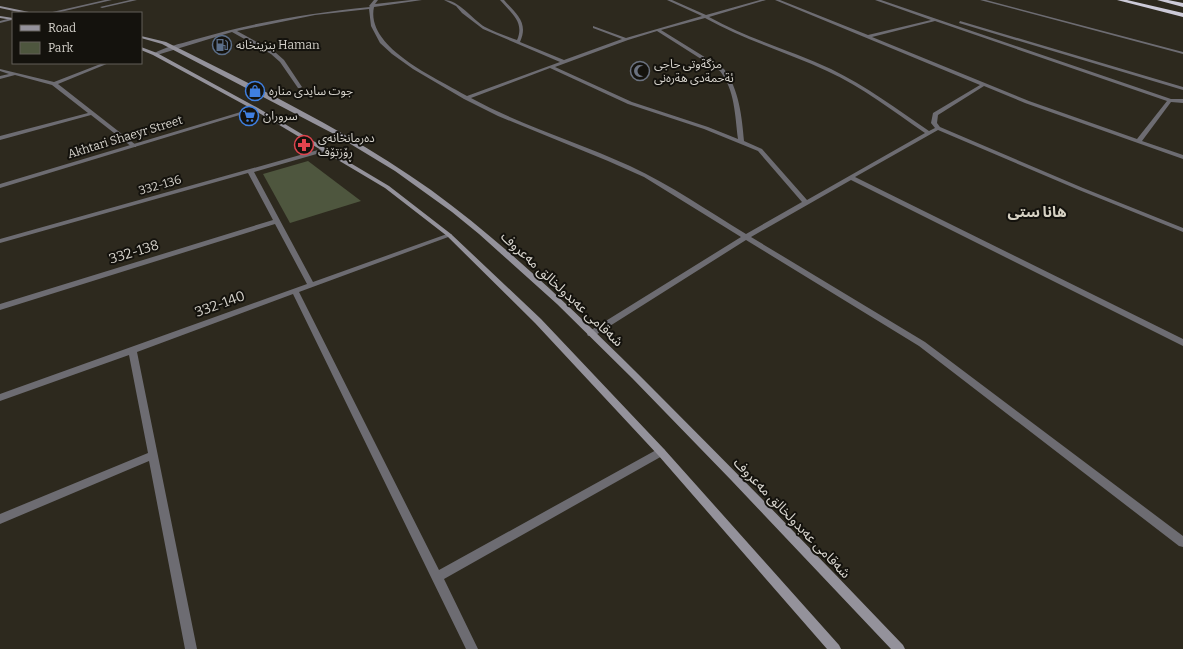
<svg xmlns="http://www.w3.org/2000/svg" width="1183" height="649" font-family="Bitter,'Noto Sans Arabic',serif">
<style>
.green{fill:#4e563e}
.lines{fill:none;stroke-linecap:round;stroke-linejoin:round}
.minor{fill:#6d6c72;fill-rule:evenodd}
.tertiary{fill:#6d6c72;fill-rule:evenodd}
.secondary{fill:#94929b;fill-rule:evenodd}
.motorway{fill:#cccad8;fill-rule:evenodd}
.labels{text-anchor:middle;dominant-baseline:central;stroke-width:4;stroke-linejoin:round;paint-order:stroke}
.far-poi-label{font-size:12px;fill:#d6d3cc;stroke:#14120d;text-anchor:start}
.far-street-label{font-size:12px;fill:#d6d3cc;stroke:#14120d}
.street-label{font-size:14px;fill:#d6d3cc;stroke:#14120d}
.neighbourhood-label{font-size:15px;font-weight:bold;fill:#d6d1c3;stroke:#14120d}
</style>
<rect width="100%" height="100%" fill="#2d291e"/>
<path class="green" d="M308,161l53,40 -71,22 -27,-49z"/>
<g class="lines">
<path class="minor" d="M374,0h4l-3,4 36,-4h11l-48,7c-9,41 65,72 93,89l93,-34 -77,-33 -21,-16 -6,-7 -12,-6c15,0 28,19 41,27 9,5 21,9 32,13 8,-18 -6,-27 -17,-40h4c12,14 25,22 16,42l44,18 58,-21 -29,-11v-2l33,12 76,-22 -35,-16h5l34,15 54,-15h6l-57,17c39,22 82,33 122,52 35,17 66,40 98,62l6,-3 -4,-5 2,-10 47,-28 -205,-85h5l88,35 63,-15 -56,-20h6l290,99h12v4l-12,-1 -29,39 41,14v4l-158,-56 -41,-17 -46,29 -1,8 3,4 143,61 100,40v4l-104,-42 -141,-60 -83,47 328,162v7l-332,-166 -100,57 174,105 258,194v11l-4,-1 -260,-200 -173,-106 -152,96h-6l-1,-2 1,-2 153,-95 -97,-60 -36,-16 -110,-45 -34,-17 -51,-30 -21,-15 -12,-11 -9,-17 -2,-17 -54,6 -78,16 38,21 9,8 18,27 -2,1h-2l-18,-26 -9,-8 -39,-22 -75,23 -4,-1c11,-7 27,-10 40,-14 58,-17 116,-27 177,-33l-1,-1zM705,18c39,22 82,34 122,53 35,16 66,40 98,62l-118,67 -45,-51 -18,-8c-2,-24 -5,-52 -20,-72l-63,-39zM935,21l232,80 -30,38 -108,-38 -157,-64zM657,31l63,40c15,19 15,45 18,68l-30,-12 -76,-25 -77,-35 73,-27zM550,68l78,36 76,25 54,22 44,51 -56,32c-38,-23 -75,-49 -116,-68 -52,-24 -108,-40 -159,-68z
M11,18l1,2 -12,3v-2z
M960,21l223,66v3l-224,-67z
M103,63h6l-51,21 78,61v2h-4l-41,-32 -91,25v-4l88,-23 -36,-28 -37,-10 -15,4v-3l9,-2 -9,-3v-2l54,13z
M325,148l2,1v2l-73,21 59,110 134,-48h4l1,1 -1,1 -152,56 140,278 219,-121 3,-1 3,1 2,3 -2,3 -220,124 34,70h-12l-173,-355 -156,58 60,297h-12l-36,-188 -149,63v-10l148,-61 -19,-98 -129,46v-7l307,-110 -32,-60 -275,86v-6l273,-84 -25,-47 -248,70v-4z"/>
<path class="tertiary" d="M105,0h7l-56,13h-8z
M130,0h7l-35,8 -2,-1z
M980,0h6l197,52v2z
M254,108l5,1 -259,79v-4z"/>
<path class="secondary" d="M0,6l29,6 2,1h-8l-23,-5z
M0,16l13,2v2l-13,-2z
M141,36l25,6c89,44 184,90 265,148 82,60 154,131 226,203 83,83 165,167 246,252l2,4h-14l-160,-169 -99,-102 -75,-74 -78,-70 -27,-22 -57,-41 -61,-37 -172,-90 -21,-6z
M141,47l16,6 101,55 131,78 62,48 90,85 123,130 175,196 2,4h-14l-169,-194 -123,-132 -88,-87 -62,-48 -131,-78 -101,-55 -12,-5z"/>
<path class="motorway" d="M1117,0h10l56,13v4z
M1157,0h11l15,3v4z"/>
</g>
<defs>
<symbol id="fuel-ring" viewBox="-11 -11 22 22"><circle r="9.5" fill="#14120d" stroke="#5c6f8a" stroke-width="1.5"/><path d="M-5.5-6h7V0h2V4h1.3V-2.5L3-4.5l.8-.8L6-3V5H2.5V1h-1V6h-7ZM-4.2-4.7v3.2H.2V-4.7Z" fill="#5c6f8a"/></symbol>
<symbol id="mosque-ring" viewBox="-11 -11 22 22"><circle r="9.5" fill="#14120d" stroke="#6b7280" stroke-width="1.5"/><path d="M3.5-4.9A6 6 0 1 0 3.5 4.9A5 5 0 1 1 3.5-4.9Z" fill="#6b7280"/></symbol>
<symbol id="shop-ring" viewBox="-11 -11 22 22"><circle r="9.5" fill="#14120d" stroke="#3f7fe0" stroke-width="1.5"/><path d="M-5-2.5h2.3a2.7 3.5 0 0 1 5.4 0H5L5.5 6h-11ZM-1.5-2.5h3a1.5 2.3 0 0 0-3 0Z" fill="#3f7fe0"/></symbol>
<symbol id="supermarket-ring" viewBox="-11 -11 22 22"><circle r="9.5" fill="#14120d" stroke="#3f7fe0" stroke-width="1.5"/><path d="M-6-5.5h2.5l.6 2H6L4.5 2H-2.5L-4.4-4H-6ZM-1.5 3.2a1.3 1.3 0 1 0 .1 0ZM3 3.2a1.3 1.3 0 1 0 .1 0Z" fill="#3f7fe0"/></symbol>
<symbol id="pharmacy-ring" viewBox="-11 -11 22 22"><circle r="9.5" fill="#14120d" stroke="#e0444e" stroke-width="1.5"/><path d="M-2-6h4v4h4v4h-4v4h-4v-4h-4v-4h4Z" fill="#e0444e"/></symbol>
</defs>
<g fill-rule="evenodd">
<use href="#fuel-ring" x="211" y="34" width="22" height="22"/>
<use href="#mosque-ring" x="629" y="60" width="22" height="22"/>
<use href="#shop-ring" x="244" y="80" width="22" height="22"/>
<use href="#supermarket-ring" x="238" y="105" width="22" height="22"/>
<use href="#pharmacy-ring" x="293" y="134" width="22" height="22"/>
</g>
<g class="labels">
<g class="far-poi-label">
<text x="236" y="45">بنزینخانە Haman</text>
<text x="654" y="64">مزگةوتی حاجی<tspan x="654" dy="14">ئةحمةدی هةرەنی</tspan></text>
<text x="269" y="91">جوت سايدى مناره</text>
<text x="263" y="116">سروران</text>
<text x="318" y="138">دەرمانخانەی<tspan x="318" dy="14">ڕۆزتۆف</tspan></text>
</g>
<g class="far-street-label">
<text transform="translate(125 137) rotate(-17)">Akhtari Shaeyr Street</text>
<text transform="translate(160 185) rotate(-16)">332-136</text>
</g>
<g class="street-label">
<text transform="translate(134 252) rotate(-17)">332-138</text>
<text transform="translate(562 289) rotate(43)">شەقامی عەبدولخالق مەعروف</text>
<text transform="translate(220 304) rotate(-20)">332-140</text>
<text transform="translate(792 518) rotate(46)">شەقامی عەبدولخالق مەعروف</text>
</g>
<g class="neighbourhood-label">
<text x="1037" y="212">هانا ستى</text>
</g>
</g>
<rect x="12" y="12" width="130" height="52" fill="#14120d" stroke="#625f59"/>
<rect x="20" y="25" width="20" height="6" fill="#94929b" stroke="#625f59"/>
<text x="48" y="32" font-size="12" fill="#d6d3cc">Road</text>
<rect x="20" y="42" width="20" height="12" fill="#4e563e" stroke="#625f59"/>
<text x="48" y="52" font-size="12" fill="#d6d3cc">Park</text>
</svg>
